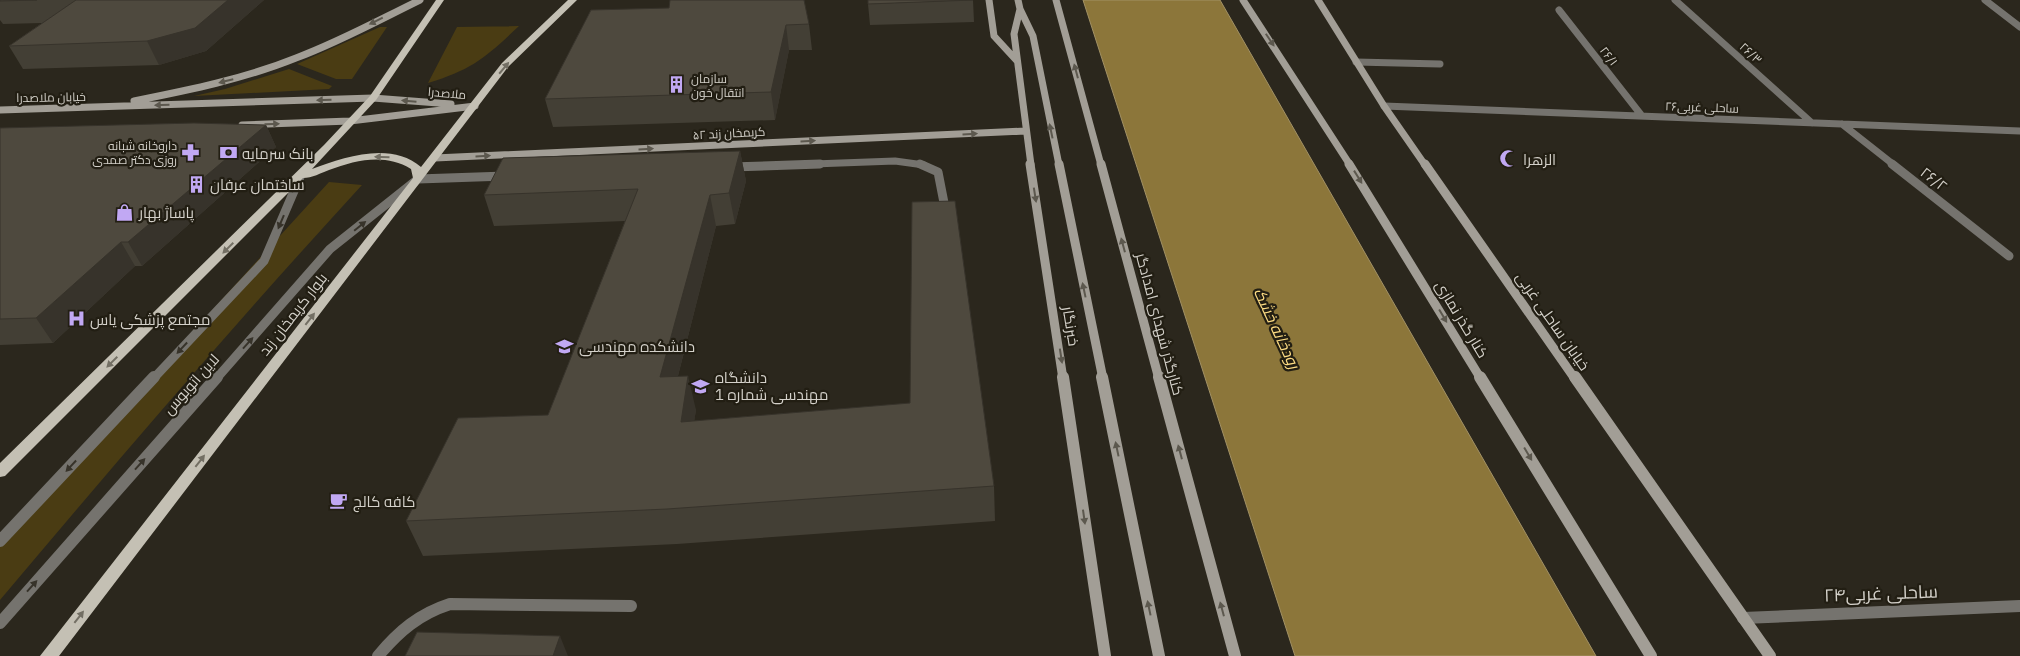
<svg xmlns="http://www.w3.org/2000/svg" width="2020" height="656" font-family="'IBM Plex Sans',Cairo,sans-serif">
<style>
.green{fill:#4a3c13}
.water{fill:#8c763a;stroke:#a29165}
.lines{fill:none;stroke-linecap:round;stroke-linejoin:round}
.service-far2{stroke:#75736e;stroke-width:7}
.service-far1{stroke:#75736e;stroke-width:9}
.service{stroke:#75736e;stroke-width:12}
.minor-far2{stroke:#75736e;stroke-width:7}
.minor-far1{stroke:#75736e;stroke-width:9}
.minor{stroke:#75736e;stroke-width:12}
.secondary-far2{stroke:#a29e96;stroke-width:7}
.secondary-far1{stroke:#a29e96;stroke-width:9}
.secondary{stroke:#a29e96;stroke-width:12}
.primary{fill:#c4c0b4;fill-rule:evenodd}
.wall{fill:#433f35}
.shaded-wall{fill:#37332b}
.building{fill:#4e493e;stroke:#37332b}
.oneway{fill:#5c584e}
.oneway2{fill:#736f64}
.oneway3{fill:#37332a}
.labels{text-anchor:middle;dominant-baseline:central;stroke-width:4.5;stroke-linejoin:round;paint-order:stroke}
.far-street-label{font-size:12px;fill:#d4d1ca;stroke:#221e13}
.far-poi-label{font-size:12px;fill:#d4d1ca;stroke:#221e13;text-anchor:start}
.poi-label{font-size:15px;fill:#d4d1ca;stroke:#221e13;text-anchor:start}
.street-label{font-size:15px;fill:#d4d1ca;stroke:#221e13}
.water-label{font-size:16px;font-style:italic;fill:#fcdb83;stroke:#221e13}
.near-street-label{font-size:18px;fill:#d4d1ca;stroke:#221e13}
</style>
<rect width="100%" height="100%" fill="#2b271d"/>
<path class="green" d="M519,26c-34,32 -46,43 -91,57l29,-56z
M380,27h7l-35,52h-16l-39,-15z
M289,69l43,17 -3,3 -135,7 31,-7z
M329,182l33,3c-124,135 -244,275 -362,415v-57z"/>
<path class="water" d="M1083,0h137l376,656h-301z"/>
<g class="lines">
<path class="service-far2" d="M786,165l109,-4 29,4"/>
<path class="service-far1" d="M920,164l18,8 8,41
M731,167l89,-3
M153,379l111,-118 36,-84
M216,379l114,-130 88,-70 88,-3"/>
<path class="service" d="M0,541l154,-164
M0,623l217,-246
M378,656c21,-25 41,-42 72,-52l181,2"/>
<path class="minor-far2" d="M1675,0l137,123
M1985,0l35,27
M1559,10l83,106
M1356,62l84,2
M1384,106l636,25
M1842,124l52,41"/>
<path class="minor-far1" d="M1892,164l117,92"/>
<path class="minor" d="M1743,618l277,-12"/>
<path class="secondary-far2" d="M989,0l5,36 23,25
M1018,0l2,9 -6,25 17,131
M1056,0l45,165
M1243,0l107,165
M1318,0l66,106 41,59
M1020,9l13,27 26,129
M134,101c55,-11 110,-22 162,-43 43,-16 83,-38 124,-58
M0,110l373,-12 78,6
M242,125l108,-4 125,-15
M435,158l590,-27"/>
<path class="secondary-far1" d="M1030,164l33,215
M1059,164l44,215
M1101,164l58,215
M1349,164l132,215
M1425,164l150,215"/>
<path class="secondary" d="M1063,377l42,279
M1102,377l57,279
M1159,377l76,279
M1480,377l171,279
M1575,377l195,279"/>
<path class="primary" d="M436,0h8l-68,100 -64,69c32,-12 79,-28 109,-2l81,-104 66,-63h9l-69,67 -449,589h-19l373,-478 -2,-9c-26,-16 -55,-9 -82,1 -8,3 -17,8 -26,8l-298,298 -5,1v-14l324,-318 46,-49z"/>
</g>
<path class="wall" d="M0,0h264l-58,51 -47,14 -136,4 -14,-23 33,-23 -39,1 -3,-4z
M973,0l1,22 -104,3 -2,-21z
M591,10l218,14 3,26h-23l-14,70 -222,7 -8,-28z
M266,125l10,22 -134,119h-7l-82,77 -53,2v-217z
M740,151l6,30 -11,43 -19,2 -38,150 18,34 -2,11 300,65 1,35 -318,23 -254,12 -17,-35 142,-106 77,-194 -131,5 -10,-31z"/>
<path class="shaded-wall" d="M228,0h36l-58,51 -47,14 -12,-24z
M786,25l3,25 -14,70 -4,-28z
M266,125l10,22 -134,119 -14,-24z
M740,151l6,30 -11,43 -6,-31z
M710,195l6,31 -47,185 -9,-34z
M121,242l14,24 -82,77 -17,-25z
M688,376l8,34 -7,46 -8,-34z
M560,636l8,20h-15z"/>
<path class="building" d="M0,0h37l-37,1z
M76,0h152l-33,28 -48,13 -138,5z
M670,0h134l5,24 -23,1 -15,67 -226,7 46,-89 78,-2z
M868,0h105l-105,4z
M194,123l72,2 -138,117h-7l-85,76 -36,1v-191z
M740,151l-11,42 -19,2 -50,182 28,-1 -7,46 229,-19 2,-201 43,-1 39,285 -327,23 -261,12 52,-103 90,-3 90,-226 -154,6 19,-37z
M417,632l143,4 -7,20h-148z"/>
<defs><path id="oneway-solid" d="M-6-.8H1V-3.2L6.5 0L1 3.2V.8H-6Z" transform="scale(1.25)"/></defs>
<g class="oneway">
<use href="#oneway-solid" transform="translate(376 21) rotate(154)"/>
<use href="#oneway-solid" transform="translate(1270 40) rotate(56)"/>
<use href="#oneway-solid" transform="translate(1076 71) rotate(-105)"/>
<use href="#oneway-solid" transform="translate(226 81) rotate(166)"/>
<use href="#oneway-solid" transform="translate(324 100) rotate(178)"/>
<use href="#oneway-solid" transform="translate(409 101) rotate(-175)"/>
<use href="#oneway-solid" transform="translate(162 105) rotate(178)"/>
<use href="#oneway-solid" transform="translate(272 124) rotate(-2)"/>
<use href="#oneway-solid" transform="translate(1051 131) rotate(-102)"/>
<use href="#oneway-solid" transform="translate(970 134) rotate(-3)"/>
<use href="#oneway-solid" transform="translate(808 141) rotate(-3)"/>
<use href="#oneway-solid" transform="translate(646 149) rotate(-3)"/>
<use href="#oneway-solid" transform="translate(483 156) rotate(-3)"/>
<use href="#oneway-solid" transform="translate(1358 177) rotate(58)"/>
<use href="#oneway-solid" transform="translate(1035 195) rotate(81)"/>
<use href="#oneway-solid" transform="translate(1123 245) rotate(-105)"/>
<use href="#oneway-solid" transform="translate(1084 290) rotate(-102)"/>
<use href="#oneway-solid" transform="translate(1443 316) rotate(59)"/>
<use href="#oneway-solid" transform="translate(1061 356) rotate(81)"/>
<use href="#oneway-solid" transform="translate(1117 449) rotate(-102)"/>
<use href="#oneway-solid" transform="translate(1180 452) rotate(-105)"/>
<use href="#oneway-solid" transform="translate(1528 454) rotate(59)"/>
<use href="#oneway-solid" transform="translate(1084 517) rotate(82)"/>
<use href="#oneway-solid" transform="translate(1149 608) rotate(-102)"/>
<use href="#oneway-solid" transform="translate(1222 609) rotate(-105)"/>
</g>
<g class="oneway2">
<use href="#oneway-solid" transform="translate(504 68) rotate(-50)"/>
<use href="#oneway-solid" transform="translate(382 157) rotate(-178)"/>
<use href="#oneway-solid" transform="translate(228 248) rotate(135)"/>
<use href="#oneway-solid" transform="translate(310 319) rotate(-52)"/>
<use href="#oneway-solid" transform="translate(112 362) rotate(135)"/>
<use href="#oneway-solid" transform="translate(200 461) rotate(-52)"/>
<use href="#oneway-solid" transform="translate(79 617) rotate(-52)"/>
</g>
<g class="oneway3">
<use href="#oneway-solid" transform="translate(281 222) rotate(113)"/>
<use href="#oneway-solid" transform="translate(360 226) rotate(-39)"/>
<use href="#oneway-solid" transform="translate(248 343) rotate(-48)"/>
<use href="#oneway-solid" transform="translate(182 348) rotate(133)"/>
<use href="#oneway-solid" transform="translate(140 464) rotate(-48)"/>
<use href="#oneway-solid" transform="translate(71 466) rotate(133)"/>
<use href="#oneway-solid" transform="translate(32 586) rotate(-48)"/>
</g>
<defs>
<symbol id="building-bare" viewBox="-9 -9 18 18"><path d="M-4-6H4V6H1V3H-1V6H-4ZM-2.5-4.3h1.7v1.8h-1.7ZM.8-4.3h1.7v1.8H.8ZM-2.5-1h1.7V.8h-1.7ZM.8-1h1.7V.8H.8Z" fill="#c1a8f3" stroke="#221e13" stroke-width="2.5" paint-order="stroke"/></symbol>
<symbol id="pharmacy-bare" viewBox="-9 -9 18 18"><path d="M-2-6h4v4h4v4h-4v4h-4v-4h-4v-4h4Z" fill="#c1a8f3" stroke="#221e13" stroke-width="2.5" paint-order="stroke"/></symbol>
<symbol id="bank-bare" viewBox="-9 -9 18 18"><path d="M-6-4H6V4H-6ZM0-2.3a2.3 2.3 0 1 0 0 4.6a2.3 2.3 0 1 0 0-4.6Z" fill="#c1a8f3" stroke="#221e13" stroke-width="2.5" paint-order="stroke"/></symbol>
<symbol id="mosque-bare" viewBox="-9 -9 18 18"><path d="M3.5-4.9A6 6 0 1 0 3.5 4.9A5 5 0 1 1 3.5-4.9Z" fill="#c1a8f3" stroke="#221e13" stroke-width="2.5" paint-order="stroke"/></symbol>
<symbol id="shop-bare" viewBox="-9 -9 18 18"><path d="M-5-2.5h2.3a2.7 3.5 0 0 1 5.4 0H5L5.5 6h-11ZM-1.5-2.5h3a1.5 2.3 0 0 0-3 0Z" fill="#c1a8f3" stroke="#221e13" stroke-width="2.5" paint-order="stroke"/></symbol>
<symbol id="hospital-bare" viewBox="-9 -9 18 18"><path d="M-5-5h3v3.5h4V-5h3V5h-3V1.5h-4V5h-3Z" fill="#c1a8f3" stroke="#221e13" stroke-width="2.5" paint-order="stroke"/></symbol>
<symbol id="university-bare" viewBox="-9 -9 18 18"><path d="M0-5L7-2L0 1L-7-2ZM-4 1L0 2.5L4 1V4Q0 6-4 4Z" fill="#c1a8f3" stroke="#221e13" stroke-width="2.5" paint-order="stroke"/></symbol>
<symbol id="cafe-bare" viewBox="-9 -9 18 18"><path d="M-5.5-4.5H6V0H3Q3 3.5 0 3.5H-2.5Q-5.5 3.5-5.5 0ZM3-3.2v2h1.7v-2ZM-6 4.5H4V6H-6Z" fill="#c1a8f3" stroke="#221e13" stroke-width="2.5" paint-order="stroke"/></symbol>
</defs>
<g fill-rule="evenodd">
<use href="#building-bare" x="664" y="72" width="25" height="25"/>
<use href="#pharmacy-bare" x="178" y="140" width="25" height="25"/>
<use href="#bank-bare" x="216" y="140" width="25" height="25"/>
<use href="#mosque-bare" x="1496" y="146" width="25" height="25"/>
<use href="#building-bare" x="184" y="172" width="25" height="25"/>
<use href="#shop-bare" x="112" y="200" width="25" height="25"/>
<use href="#hospital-bare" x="64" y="306" width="25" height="25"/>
<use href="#university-bare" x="552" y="334" width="25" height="25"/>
<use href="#university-bare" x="688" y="374" width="25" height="25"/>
<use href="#cafe-bare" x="326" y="488" width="25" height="25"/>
</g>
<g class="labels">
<g class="far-street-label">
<text transform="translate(1751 53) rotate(42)">۲۶/۳</text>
<text transform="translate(1609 56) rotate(52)">۲۶/۱</text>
<text transform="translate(447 93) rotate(5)">ملاصدرا</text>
<text transform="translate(51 97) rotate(-1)">خیابان ملاصدرا</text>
<text transform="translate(1702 107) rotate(2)">ساحلی غربی۲۶</text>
<text transform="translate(729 133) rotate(-3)">کریمخان زند ۵۲</text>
</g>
<g class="far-poi-label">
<text x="691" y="78">سازمان<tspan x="691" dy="14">انتقال خون</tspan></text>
<text x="177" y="145" text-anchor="end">داروخانه شبانه<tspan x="177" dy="14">روزی دکتر صمدی</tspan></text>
</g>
<g class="poi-label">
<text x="242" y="153">بانک سرمایه</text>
<text x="1523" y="159">الزهرا</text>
<text x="210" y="184">ساختمان عرفان</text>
<text x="139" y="212">پاساژ بهار</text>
<text x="90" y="319">مجتمع پزشکی یاس</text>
<text x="579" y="346">دانشکده مهندسی</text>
<text x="715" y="377">دانشگاه<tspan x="715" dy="17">مهندسی شماره 1</tspan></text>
<text x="353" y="501">کافه کالج</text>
</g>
<g class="street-label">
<text transform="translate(1934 179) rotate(38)">۲۶/۲</text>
<text transform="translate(293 314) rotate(-52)">بلوار کریمخان زند</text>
<text transform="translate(1462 319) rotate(59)">کنار گذر نمازی</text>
<text transform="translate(1553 321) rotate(55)">خیابان ساحلی غربی</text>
<text transform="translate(1160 324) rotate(75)">کنارگذر شهدای امدادگر</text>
<text transform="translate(1071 326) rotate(81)">خبرنگار</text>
<text transform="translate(191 384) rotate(-48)">لاین اتوبوس</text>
</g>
<g class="water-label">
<text transform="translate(1277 328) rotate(65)">رودخانه خشک</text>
</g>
<g class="near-street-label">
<text transform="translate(1881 593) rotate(-2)">ساحلی غربی۲۴</text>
</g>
</g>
</svg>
